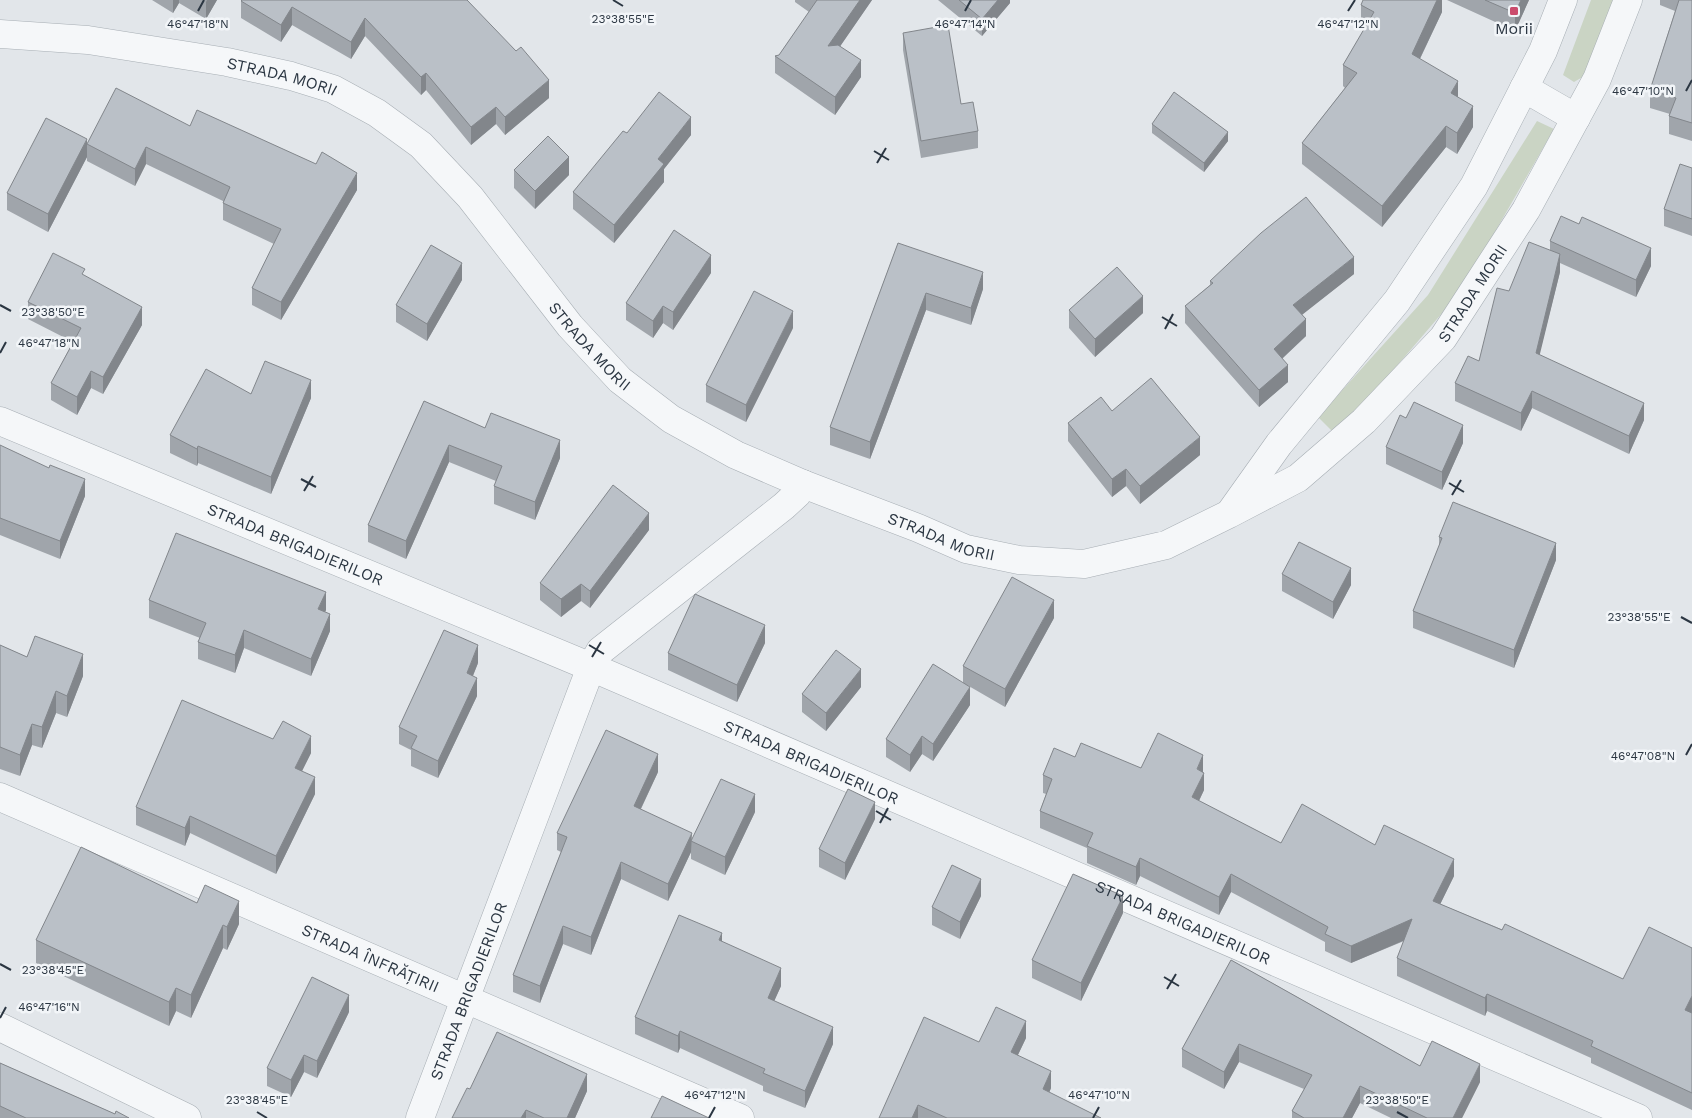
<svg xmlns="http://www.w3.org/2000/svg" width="1692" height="1118" font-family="'Work Sans',sans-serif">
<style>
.green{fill:#cad4c4}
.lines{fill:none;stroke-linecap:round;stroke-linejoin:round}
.minor-casing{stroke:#a7aeb4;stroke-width:29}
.minor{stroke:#f5f7f9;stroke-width:28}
.wall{fill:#a0a5ab}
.shaded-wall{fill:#82868b}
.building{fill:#bac0c7;stroke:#82868b}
.ticks{fill:none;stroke:#2b3642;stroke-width:2}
.poi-dot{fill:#cb4b6c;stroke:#f2f5f8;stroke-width:2}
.labels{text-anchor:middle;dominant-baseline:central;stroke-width:5;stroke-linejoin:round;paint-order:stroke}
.poi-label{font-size:16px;fill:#2b3642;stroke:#f2f5f8}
.street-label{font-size:16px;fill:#2b3642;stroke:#f2f5f8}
.ticks-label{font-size:12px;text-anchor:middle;fill:#2b3642;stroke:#f2f5f8;stroke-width:5;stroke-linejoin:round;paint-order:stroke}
</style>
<rect width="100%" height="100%" fill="#e2e6ea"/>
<path class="green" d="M1591,0h26l-31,75 -12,7 -11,-7z
M1537,121l17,8 -78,136 -33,47 -84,98 -25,23 -16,-16 110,-122z"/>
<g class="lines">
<defs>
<g id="minor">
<path id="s1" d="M0,34l88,6 139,22 64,14 42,13 44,24 44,32 49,52 100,129 50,54 51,39 65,36 67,29 115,44 48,21 53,11 65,4 82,-19 63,-31 69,-36 66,-57 79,-83 83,-128 71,-131 31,-79"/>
<path d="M1524,88l52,30"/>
<path id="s2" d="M0,421l591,246 1047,451"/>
<path d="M1232,510l47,-66 118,-143 77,-115 69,-135 20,-51"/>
<path id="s3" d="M0,797l740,321"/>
<path d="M0,1027l187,91"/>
<path id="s4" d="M420,1118l171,-451 9,-16 184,-145 13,-12 6,-10"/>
</g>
</defs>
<use href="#minor" class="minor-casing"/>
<use href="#minor" class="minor"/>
</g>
<path class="wall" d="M152,0h65l-11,19 -27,-16 -6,10z
M467,0l82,98 -44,37 -9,-11 -25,21 -45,-55 -5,5 -56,-59 -14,23 -59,-34 -11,17 -40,-24v-17z
M795,0h77l-32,46 21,31 -26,38 -60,-42v-17l4,-1 30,-43 -14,-10z
M938,0h72v3l-28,33z
M1442,0v12l-22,47 38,38 15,30 -16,27 -11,-7 -64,80 -80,-63v-21l43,-55 -2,-2v-21l22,-37 -4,-2v-21z
M1447,0h82l-14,31z
M1660,0h32v141l-23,-7v-18l1,-2 -20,-6v-18l25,-79 -15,-6z
M903,33l58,71 17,27v17l-57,10 -18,-108z
M1152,124l76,17 -24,31 -52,-39z
M190,126l167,64 -76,130 -29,-15v-17l22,-44 -51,-24v-19l-77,-37 -11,22 -48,-25v-4l-39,75 -41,-22v-17l80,-49z
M627,133l64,2 -27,34v13l-50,61 -41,-34v-17z
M1692,168v68l-28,-10v-17z
M514,170l55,5 -34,34 -21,-21z
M1550,241l101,25 -15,31 -76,-34v9l-21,83 105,65 -15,34 -97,-46 -11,23 -66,-30v-18l24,-22 30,-70 41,-41z
M898,243l85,46 -12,36 -45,-15 -56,149 -40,-14v-18z
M711,273l-38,57 -10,-7 -10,15 -27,-18v-17z
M1354,274l-52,40 4,22 -24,23 6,23 -29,25 -74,-84v-17l25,-21v-4z
M85,276l57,49 -39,69 -12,-6 -14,27 -26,-15v-17l22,-41 -45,-23v-17z
M462,280l-35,61 -31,-19v-17z
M1069,310l74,3 -48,44 -26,-29z
M793,328l-47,94 -40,-20v-17z
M251,394l60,4 -40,96 -73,-31 -1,3 -27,-13v-18z
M424,401l61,27 75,30 -25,62 -41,-16v-18l2,-5 -47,-19 -43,97 -38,-17v-17z
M1068,423l132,32 -60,49 -14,-18 -14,11 -44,-56z
M1463,443l-21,47 -56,-26v-17z
M0,445l85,51 -25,63 -60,-24z
M649,530l-59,78 -9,-7 -20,16 -21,-17v-17z
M1439,537l117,23 -42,108 -101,-40v-17l26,-65z
M1282,574l69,11 -18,34 -51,-28z
M149,600l177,10 -1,2 5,19 -19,45 -67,-28 -9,25 -37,-14v-17l2,-4 -51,-20z
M1054,618l-49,89 -38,-22 3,20 -37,56 -11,-7 -12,18 -24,-15v-18l77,-56v-17z
M765,643l-28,59 -69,-32v-17z
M0,645l27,12 56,19 -16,41 -11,-4 -14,35 -10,-3 -12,31 -20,-7z
M478,663l-5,13 4,20 -39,82 -27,-12v-16l-12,-6v-17z
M861,687l-35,44 -24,-19v-18z
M273,739l38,14 -9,18 13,23 -39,80 -86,-41 -5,13 -49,-21v-18z
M1075,757l66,11 62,4 1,18 -5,11 82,42 94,2 79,31 -14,28 183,75 69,-31v162l-101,-47v-5l-104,-47 -2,5 -88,-40v-18l7,-17 -53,22 -26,-12v-9l-94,-50 -12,23 -79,-39 -4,9 -49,-22v-15l-47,-20v-17l6,-17 -3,-1v-18z
M658,772l-17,37 51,30 63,-27 -30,63 -34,-16v-7l-23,49 -47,-22 -30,76 -28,-11 -23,59 -27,-11v-17l48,-123 -4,-2v-17z
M875,819l-30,61 -26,-13v-18z
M981,896l-21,43 -28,-14v-18z
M1123,913l-42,88 -49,-23v-18z
M239,924l-12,26 -4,-2 -32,70 -15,-7 -7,15 -133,-63v-23z
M722,942l59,44 -7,15 59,43 -28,64 -42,-17v-5l-83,-38 -2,5 -43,-19v-17z
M1231,960l189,106 60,16 -18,36h-71l-31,-15 -8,15h-60v-7l12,-22 -65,-27 -15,27 -42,-22v-18z
M349,1012l-32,66 -13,-6 -13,25 -24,-11v-18z
M1026,1038l-8,17 33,33 -2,5 52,25h-222l100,-76z
M0,1063l115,51 14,4h-129z
M470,1089l117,2 -12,27h-123z"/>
<path class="shaded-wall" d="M173,0h6v3l-6,10z
M207,0h10l-11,19v-17z
M860,0h12l-44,64v-18z
M998,0h12v3l-28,33v-17z
M1437,0h5v12l-30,63v-21z
M1521,0h8l-14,31v-18z
M292,7v18l-11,17v-17z
M365,18v18l-14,23v-17z
M861,60v17l-26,38v-18z
M426,73v17l-5,5v-18z
M549,80v18l-44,37v-18z
M1458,81v21l-7,-9z
M1473,106v21l-16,27v-21z
M496,107v17l-25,21v-18z
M691,117v18l-27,34v13l-50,61v-18l44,-66z
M1446,126v21l-64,80v-21z
M1228,132v9l-24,31v-9z
M87,139v18l-39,75v-18z
M146,147v17l-11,22v-17z
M569,157v18l-34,34v-18z
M357,173v17l-76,130v-18z
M1651,248v18l-15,31v-17z
M1560,254v18l-24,98v-17z
M711,255v18l-38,57v-18z
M1354,257v17l-61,48v-17z
M462,263v17l-35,61v-17z
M983,272v17l-12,36v-17z
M926,293v17l-56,149v-17z
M1143,296v17l-48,44v-18z
M663,306v17l-10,15v-17z
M142,307v18l-39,69v-17z
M793,311v17l-47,94v-17z
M1306,319v17l-32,30v-17z
M1288,365v17l-29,25v-17z
M91,371v17l-14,27v-18z
M311,380v18l-40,96v-17z
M1532,391v17l-11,23v-18z
M1644,403v17l-15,34v-18z
M1463,425v18l-21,47v-18z
M1200,437v18l-60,49v-18z
M560,440v18l-25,62v-18z
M449,445v17l-43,97v-18z
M198,446v17l-1,3v-17z
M1126,469v17l-14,11v-18z
M85,479v17l-25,63v-18z
M649,513v17l-59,78v-17z
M1556,543v17l-42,108v-18z
M1351,568v17l-18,34v-17z
M581,584v17l-20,16v-18z
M326,592v18l-8,16v-17z
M1054,600v18l-49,89v-18z
M330,614v17l-19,45v-17z
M765,625v18l-28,59v-17z
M244,630v18l-9,25v-18z
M478,645v18l-11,27v-17z
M83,654v22l-16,41v-21z
M861,669v18l-35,44v-18z
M477,678v18l-39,82v-17z
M970,687v18l-37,56v-17z
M56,691v22l-14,35v-21z
M32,724v21l-12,31v-21z
M311,736v17l-16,32v-17z
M922,736v18l-12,18v-17z
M658,754v18l-24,51v-17z
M1203,755v18l-6,-4z
M1204,773v17l-12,25v-18z
M315,777v17l-39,80v-18z
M755,794v18l-30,63v-18z
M875,802v17l-30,61v-17z
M190,816v17l-5,13v-18z
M692,833l-1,19 -23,49v-17z
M1140,858v18l-4,9v-18z
M1454,859v17l-21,43v-18z
M621,862v17l-30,76v-18z
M1231,874v18l-12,23v-18z
M981,879v17l-21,43v-17z
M1123,896v17l-42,88v-18z
M239,901v23l-12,26v-23z
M1412,919v18l-61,26v-17z
M223,925v23l-32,70v-23z
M563,926v18l-23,59v-17z
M722,933v18l-3,-11z
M781,968v18l-13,29v-17z
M176,988v23l-7,15v-24z
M1487,994v17l-2,5v-18z
M349,995v17l-32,66v-17z
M1692,996v18l-7,-4z
M1026,1021v17l-15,31v-17z
M833,1027v17l-28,64v-17z
M680,1031v17l-2,5v-17z
M1239,1044v18l-15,27v-17z
M304,1055v17l-13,25v-17z
M1480,1064v18l-18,36h-9z
M1051,1071v17l-8,19v-18z
M587,1074v17l-12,27h-8z
M1360,1086v17l-8,15h-9z
M918,1105v13h-6z
M526,1110v8h-5z"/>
<path class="building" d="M242,0h225l49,51 5,-4 28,33 -44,37 -9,-10 -25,20 -45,-54 -5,4 -56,-59 -14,24 -59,-35 -11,18 -40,-24z
M817,0h43l-32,46 10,-1 23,15 -26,37 -60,-41 4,-1z
M959,0h39l-16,19z
M1363,0h74l-25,54 46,27 -7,12 22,13 -16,27 -11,-7 -64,80 -80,-63 55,-70 -14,-8 31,-53 -13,-7z
M1485,0h36l-6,13z
M1679,0h13v123l-23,-7 7,-18 -26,-8z
M948,25l13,79 12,-2 5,29 -57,10 -18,-108z
M116,88l74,38 7,-16 119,54 6,-12 35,21 -76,129 -29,-14 29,-59 -58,-26 7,-16 -84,-40 -11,22 -48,-25z
M659,92l32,25 -33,42 6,5 -50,61 -41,-33 50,-61 4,2z
M1174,92l54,40 -24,31 -52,-39z
M46,118l41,21 -39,75 -41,-21z
M548,136l21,21 -34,34 -21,-21z
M1680,164l12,4v51l-28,-10z
M1306,197l48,60 -61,48 13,14 -32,30 14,16 -29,25 -74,-84 28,-23 -3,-2 51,-48z
M1561,216l18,8 3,-7 69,31 -15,32 -86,-39z
M674,230l37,25 -38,57 -10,-6 -10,15 -27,-18z
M1529,242l31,12 -24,99 108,50 -15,33 -97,-45 -11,22 -66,-30 13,-27 11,5 18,-73 12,3z
M898,243l85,29 -12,36 -45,-15 -56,149 -40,-15z
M431,245l31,18 -35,61 -31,-19z
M53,253l32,16 -3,5 60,33 -39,70 -12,-6 -14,26 -26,-14 30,-55 -53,-26z
M1117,267l26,29 -48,43 -26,-29z
M754,291l39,20 -47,94 -40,-20z
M265,361l46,19 -40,97 -73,-31 -1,3 -27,-14 36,-66 45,25z
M1151,378l49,59 -60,49 -14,-17 -14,10 -44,-56 33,-26 11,14z
M424,401l61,27 6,-15 69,27 -25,62 -41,-16 8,-20 -53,-21 -43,96 -38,-16z
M1414,402l49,23 -21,47 -56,-25 14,-32 6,3z
M0,445l49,23 1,-3 35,14 -25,62 -60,-23z
M613,485l36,28 -59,78 -9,-7 -20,15 -21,-16z
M1453,502l103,41 -42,107 -101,-39 29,-73 -3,-1z
M176,533l150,59 -8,17 12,5 -19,45 -67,-29 -9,25 -37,-13 8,-19 -57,-23z
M1299,542l52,26 -18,34 -51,-28z
M1012,577l42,23 -49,89 -42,-23z
M695,594l70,31 -28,60 -69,-32z
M444,630l34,15 -11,28 10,5 -39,83 -27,-13 6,-12 -18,-9z
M35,636l48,18 -16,42 -11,-5 -14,36 -10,-3 -12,31 -20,-8v-102l27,12z
M836,650l25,19 -35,44 -24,-19z
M933,664l37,23 -37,57 -11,-8 -12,19 -24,-16z
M182,700l91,39 10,-18 28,15 -16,32 20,9 -39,79 -86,-40 -5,12 -49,-21z
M606,730l52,24 -24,52 58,27 -24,51 -47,-22 -30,75 -28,-11 -23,60 -27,-11 54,-138 -10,-4z
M1158,733l45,22 -6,14 7,4 -12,24 89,46 21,-39 73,41 9,-20 70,34 -21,42 69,29 3,-6 118,55 26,-52 43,21v48l-7,14 7,3v80l-101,-47 2,-5 -106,-47 -2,4 -88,-40 15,-39 -61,27 -26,-12 3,-7 -97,-53 -12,23 -79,-39 -4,9 -49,-21 6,-13 -53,-22 12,-32 -9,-4 11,-27 21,9 6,-14 60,25z
M721,779l34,15 -30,63 -34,-16z
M848,789l27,13 -30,61 -26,-14z
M81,847l116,56 8,-18 34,16 -12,26 -4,-2 -32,70 -15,-7 -7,14 -133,-62z
M952,865l29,14 -21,43 -28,-15z
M1073,874l50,22 -42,87 -49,-23z
M679,915l43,18 -3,7 62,28 -13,30 65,29 -28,64 -42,-18 2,-4 -85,-38 -2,5 -43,-19z
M1231,960l189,106 12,-25 48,23 -27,54h-26l-67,-32 -17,32h-39l-12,-7 20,-36 -73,-31 -15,28 -42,-23z
M312,977l37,18 -32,66 -13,-6 -13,25 -24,-12z
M996,1007l30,14 -15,31 40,19 -8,18 58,29h-154l-29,-13 -6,13h-33l45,-101 55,25z
M497,1032l90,42 -20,44h-23l-18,-8 -5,8h-69l15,-30 3,1z
M0,1063l115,51 1,-3 13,7h-103l-26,-12z
M662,1096l47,22h-58z"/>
<path class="ticks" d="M613,0l10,6M198,11l6,-11M965,11l6,-11M1348,11l7,-11M1686,91l6,-11M874,151l15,9M877,163l9,-15M0,305l11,6M1162,317l15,9M1165,329l8,-15M0,353l6,-11M301,479l15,8M1449,483l15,9M304,491l9,-15M1452,495l9,-15M1681,617l11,6M589,645l15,9M592,657l9,-15M1686,755l6,-11M876,811l15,9M880,823l8,-15M0,964l11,6M1164,977l15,9M1167,989l9,-15M0,1018l6,-11M257,1112l10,6M1397,1112l11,6M709,1118l6,-11M1093,1118l6,-11"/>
<rect class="poi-dot" x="1509" y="6" width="10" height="10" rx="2.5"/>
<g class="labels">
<g class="poi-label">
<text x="1514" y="28">Morii</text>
</g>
<g class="street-label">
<text stroke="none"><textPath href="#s1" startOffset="286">STRADA MORII</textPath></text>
<text stroke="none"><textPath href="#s1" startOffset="1745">STRADA MORII</textPath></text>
<text stroke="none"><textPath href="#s1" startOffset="706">STRADA MORII</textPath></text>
<text stroke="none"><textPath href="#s1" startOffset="1111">STRADA MORII</textPath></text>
<text stroke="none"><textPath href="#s2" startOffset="320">STRADA BRIGADIERILOR</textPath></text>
<text stroke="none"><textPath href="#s2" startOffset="880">STRADA BRIGADIERILOR</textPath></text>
<text stroke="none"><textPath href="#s2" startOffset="1285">STRADA BRIGADIERILOR</textPath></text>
<text stroke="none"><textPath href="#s3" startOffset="404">STRADA ÎNFRĂȚIRII</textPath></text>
<text stroke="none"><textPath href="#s4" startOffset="136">STRADA BRIGADIERILOR</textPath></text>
</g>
</g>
<g class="ticks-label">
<text x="623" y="23">23°38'55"E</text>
<text x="965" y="28">46°47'14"N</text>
<text x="1348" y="28">46°47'12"N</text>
<text x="198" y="28">46°47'18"N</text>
<text x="1643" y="95">46°47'10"N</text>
<text x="53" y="316">23°38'50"E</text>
<text x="49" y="347">46°47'18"N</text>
<text x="1639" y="621">23°38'55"E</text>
<text x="1643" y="760">46°47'08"N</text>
<text x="53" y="974">23°38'45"E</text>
<text x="49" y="1011">46°47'16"N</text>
<text x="715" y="1099">46°47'12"N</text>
<text x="1099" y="1099">46°47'10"N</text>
<text x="257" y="1104">23°38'45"E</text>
<text x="1397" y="1104">23°38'50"E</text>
</g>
</svg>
